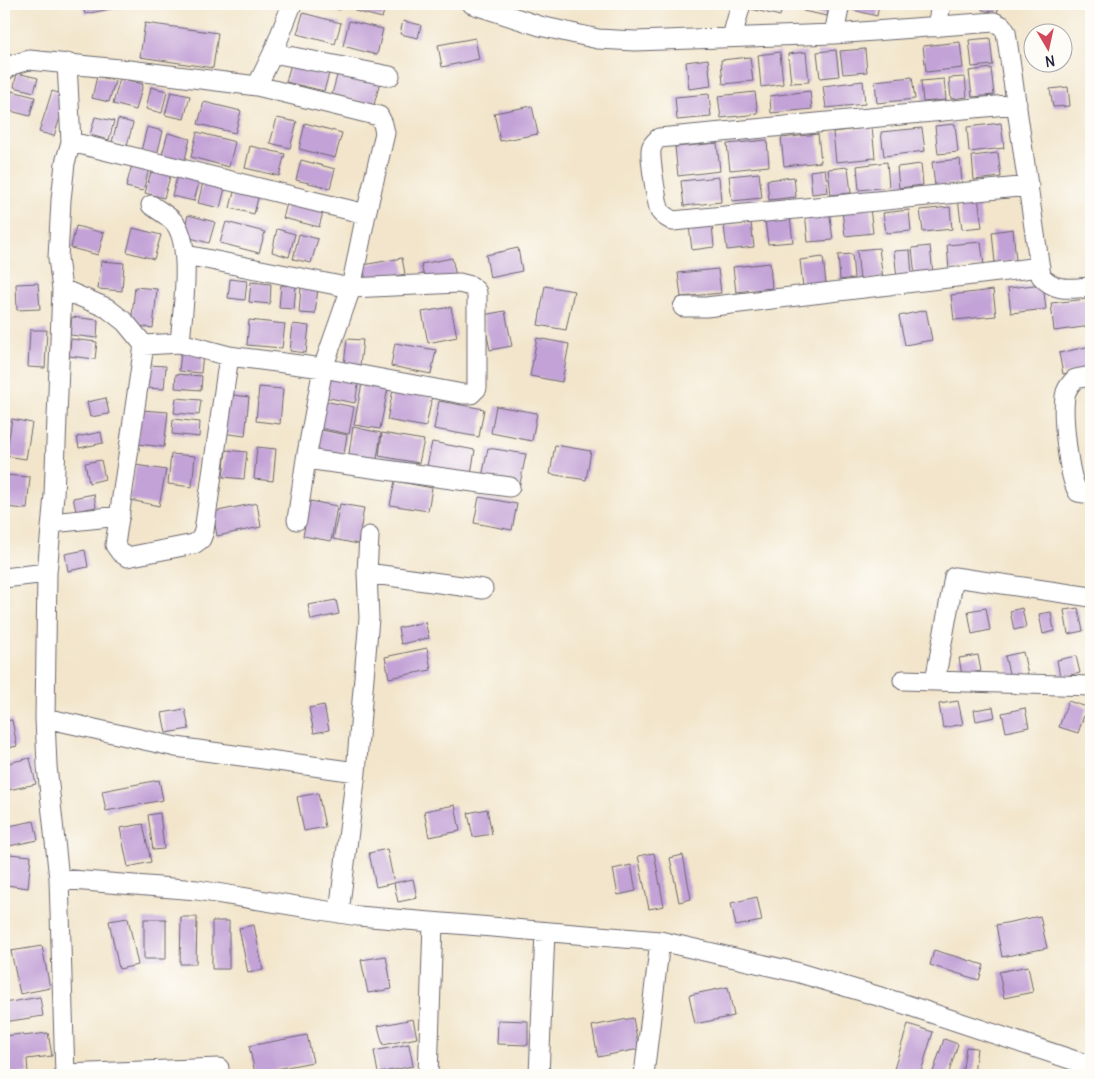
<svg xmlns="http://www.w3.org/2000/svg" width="1095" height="1079" font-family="Delius,sans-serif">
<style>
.building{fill:#c3a2d7}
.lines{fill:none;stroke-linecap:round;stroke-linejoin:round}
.street-casing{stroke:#6b666d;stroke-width:21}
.street{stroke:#fff;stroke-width:19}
</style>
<rect width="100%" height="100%" fill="#fdfcf7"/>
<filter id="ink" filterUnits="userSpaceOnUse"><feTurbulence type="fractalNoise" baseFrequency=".02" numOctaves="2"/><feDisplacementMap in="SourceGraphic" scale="10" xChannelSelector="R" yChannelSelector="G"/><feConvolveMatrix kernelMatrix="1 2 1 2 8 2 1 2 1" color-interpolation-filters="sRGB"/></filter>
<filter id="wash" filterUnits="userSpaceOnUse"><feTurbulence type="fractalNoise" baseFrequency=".0096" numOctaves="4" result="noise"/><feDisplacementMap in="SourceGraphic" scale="20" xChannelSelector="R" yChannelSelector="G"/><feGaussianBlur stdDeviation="1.12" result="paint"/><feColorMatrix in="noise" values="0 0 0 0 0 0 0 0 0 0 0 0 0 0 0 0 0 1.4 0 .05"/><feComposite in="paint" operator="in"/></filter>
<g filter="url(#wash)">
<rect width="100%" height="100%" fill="#f2e5cb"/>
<g id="blocks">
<path class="building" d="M82,4h38l1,3 -36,7z
M318,4h24l-2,6z
M357,4h29l-4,14 -27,-7z
M752,4h31l-3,12 -29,-7z
M805,4h25l-3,12 -24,-5z
M854,4h25l-2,12 -24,-6z
M983,4h17l-3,9 -15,-3z
M303,13l38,10 -6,21 -38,-10z
M349,21l34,8 -6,26 -34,-9z
M403,21l18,4 -3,13 -18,-4z
M145,23l73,10 -5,35 -73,-11z
M475,38l4,21 -37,8 -4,-22z
M990,38l3,27 -21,2 -3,-27z
M960,42l3,26 -37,4 -3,-26z
M865,49l2,23 -24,2 -3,-23z
M836,50l3,26 -19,2 -3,-26z
M780,52l3,32 -22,3 -3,-32z
M806,52l3,30 -18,1 -3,-29z
M750,57l3,24 -30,3 -2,-24z
M708,59l3,27 -22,3 -3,-27z
M292,60l38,10 -6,21 -38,-9z
M339,68l42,10 -7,27 -42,-11z
M991,68l3,27 -22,2 -3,-26z
M17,73l21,5 -4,14 -20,-5z
M97,76l18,5 -6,21 -17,-4z
M912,77l3,22 -38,4 -2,-22z
M965,77l2,20 -16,2 -2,-21z
M120,78l23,6 -7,26 -23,-6z
M944,79l2,21 -23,2 -2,-21z
M863,81l2,23 -39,4 -3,-22z
M151,87l16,4 -5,22 -16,-4z
M1068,87l2,19 -17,1 -3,-18z
M12,91l23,6 -5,19 -23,-6z
M52,91l15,5 -13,40 -15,-4z
M810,91l2,18 -41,4 -1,-17z
M171,92l19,4 -6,23 -19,-4z
M755,92l3,22 -37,4 -3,-22z
M709,94l2,23 -34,3 -2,-23z
M204,102l37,9 -6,22 -37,-9z
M532,106l6,28 -38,7 -6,-28z
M95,117l19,4 -5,19 -19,-5z
M277,118l20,4 -7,26 -20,-5z
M118,119l15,4 -6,23 -15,-4z
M305,123l37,10 -7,25 -36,-9z
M1001,123l3,25 -35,4 -2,-25z
M955,124l3,28 -20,2 -3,-28z
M147,127l16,4 -6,24 -16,-4z
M872,127l3,31 -39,4 -3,-30z
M922,128l3,23 -41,5 -3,-24z
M197,132l38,10 -6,25 -38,-10z
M168,133l22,6 -6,24 -23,-5z
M818,134l3,28 -37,4 -3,-28z
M767,140l2,26 -39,4 -3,-26z
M717,143l3,28 -42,5 -3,-29z
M250,146l35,8 -6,22 -34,-8z
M998,153l3,24 -27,3 -2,-24z
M960,159l2,24 -27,3 -3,-24z
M301,160l34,9 -5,19 -34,-8z
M887,162l2,25 -30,3 -2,-24z
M921,164l2,21 -24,3 -2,-21z
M132,165l17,4 -6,22 -17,-4z
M848,167l3,26 -20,2 -3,-26z
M152,168l19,5 -7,25 -19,-5z
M825,169l3,23 -16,2 -2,-23z
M178,173l22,6 -6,22 -22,-5z
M759,173l3,25 -30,3 -3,-25z
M719,177l2,25 -37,4 -3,-25z
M794,177l2,20 -27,3 -2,-20z
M204,178l22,6 -6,24 -22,-5z
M235,188l24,6 -5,20 -24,-6z
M289,196l36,9 -6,22 -36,-9z
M978,197l4,30 -20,2 -4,-30z
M950,207l2,22 -29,3 -3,-22z
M870,208l3,25 -28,3 -3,-25z
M829,209l4,31 -25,2 -3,-30z
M909,210l2,21 -25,2 -3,-20z
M188,215l27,7 -6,21 -26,-7z
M790,217l3,25 -25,2 -3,-24z
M226,222l39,10 -6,21 -39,-10z
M751,223l3,24 -27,3 -3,-24z
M712,224l2,23 -22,3 -3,-24z
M76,226l28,7 -6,22 -27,-7z
M133,228l28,7 -7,24 -27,-7z
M277,229l18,5 -6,23 -17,-5z
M1013,229l3,31 -21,3 -3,-31z
M299,234l19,5 -7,24 -18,-4z
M981,242l3,24 -35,4 -2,-25z
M930,246l3,28 -18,2 -3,-28z
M518,248l4,23 -32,7 -4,-23z
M879,248l4,31 -23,2 -3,-31z
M910,250l2,26 -15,2 -3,-27z
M852,254l2,24 -14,2 -2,-25z
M823,257l3,27 -23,3 -3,-27z
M402,258l3,16 -39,8 -3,-17z
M452,258l4,18 -31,6 -4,-18z
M101,261l23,2 -2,28 -24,-2z
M770,263l2,25 -36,4 -3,-25z
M718,269l3,24 -40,4 -3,-24z
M230,279l17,2 -2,19 -17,-2z
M251,282l20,2 -1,20 -21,-2z
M38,283l2,26 -23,1 -1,-26z
M1043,284l3,25 -35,4 -3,-25z
M281,285l15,1 -2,23 -15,-1z
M545,286l29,5 -8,39 -28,-5z
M135,287l22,2 -4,39 -22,-3z
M301,287l17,1 -3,26 -16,-1z
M993,290l3,26 -42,4 -3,-25z
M1088,299l3,27 -37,5 -3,-28z
M451,307l6,30 -29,6 -6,-31z
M926,310l6,30 -27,5 -6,-29z
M505,311l7,35 -22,4 -7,-35z
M72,317l26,3 -1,18 -27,-3z
M249,320l36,4 -3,24 -35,-3z
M293,324l16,2 -3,27 -16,-2z
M30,330h17l-2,38 -17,-1z
M537,338l32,6 -7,38 -32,-6z
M71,339l26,3 -2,17 -26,-3z
M347,339l16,1 -3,26 -16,-2z
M395,343l41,7 -5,24 -40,-8z
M1091,346v22l-28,6 -4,-21z
M181,352l22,2 -2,19 -22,-2z
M148,365l18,1 -2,23 -18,-1z
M328,373l31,6 -4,24 -31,-6z
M176,374l26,2 -1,14 -26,-2z
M363,378l26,5 -9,46 -26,-4z
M259,387l24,2 -3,35 -24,-3z
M393,390l39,7 -6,30 -39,-7z
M225,394l24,3 -4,39 -24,-3z
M106,398l3,16 -19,3 -3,-15z
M176,398l25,2 -2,15 -25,-2z
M319,400l35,7 -5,27 -35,-7z
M439,401l45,8 -5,28 -45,-8z
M496,406l41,7 -5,28 -41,-8z
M141,410l27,2 -4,35 -27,-3z
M12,419l20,4 -6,36 -20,-3z
M173,419l27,3 -1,15 -27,-3z
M353,427l28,6 -5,32 -28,-5z
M316,429l31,6 -4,26 -31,-6z
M101,432l2,11 -24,5 -2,-11z
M382,433l42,7 -5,23 -40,-7z
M432,442l43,8 -4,24 -44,-8z
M555,445l36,6 -5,29 -36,-6z
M257,447l19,2 -3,32 -19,-2z
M488,448l38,6 -6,30 -38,-7z
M226,450l21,2 -3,27 -21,-2z
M171,454l24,2 -3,31 -24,-3z
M101,460l4,19 -16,4 -4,-20z
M136,465l30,5 -7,36 -29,-6z
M4,475l26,2 -3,32 -23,-2z
M395,481l37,7 -4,23 -38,-6z
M94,494l2,13 -20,4 -3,-13z
M479,497l38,7 -5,26 -38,-7z
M310,501l27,5 -6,35 -28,-5z
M257,503l4,24 -44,9 -4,-24z
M340,504l24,4 -6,36 -25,-5z
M85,550l3,17 -20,4 -3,-17z
M336,600l3,14 -28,6 -3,-15z
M986,608l4,22 -18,4 -4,-23z
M1022,608l4,19 -12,3 -4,-19z
M1078,608l5,23 -15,3 -4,-24z
M1051,612l3,19 -11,3 -4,-20z
M425,622l4,16 -28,6 -3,-16z
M427,648l4,22 -42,8 -4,-21z
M1023,652l6,27 -18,3 -6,-26z
M978,655l3,16 -19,4 -3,-17z
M1076,656l4,17 -20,4 -3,-17z
M958,701l5,23 -20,4 -4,-24z
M1068,701l19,6 -9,26 -19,-6z
M324,705l5,25 -15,3 -5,-25z
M993,707l2,10 -19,4 -2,-11z
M1025,708l4,19 -23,5 -4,-19z
M185,709l4,20 -23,4 -4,-20z
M12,720l5,26 -13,3v-28z
M30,758l6,26 -32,7v-27z
M159,780l4,20 -57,11 -4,-20z
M318,793l7,34 -21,4 -7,-34z
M455,805l5,26 -31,6 -5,-26z
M487,809l5,25 -19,3 -5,-24z
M160,813l4,36 -11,1 -5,-35z
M34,821l4,19 -34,7v-20z
M143,824l8,38 -23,5 -8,-39z
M387,849l7,34 -18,4 -7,-34z
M654,853l10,53 -15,3 -11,-53z
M9,854l22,2 -3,32 -22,-3z
M683,855l8,44 -12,3 -9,-44z
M631,865l5,26 -18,4 -5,-26z
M413,879l4,19 -19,4 -4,-19z
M757,897l5,24 -26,5 -5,-23z
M1040,916l7,32 -45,9 -6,-32z
M181,917h16l-1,47h-16z
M128,918l10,47 -19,4 -10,-48z
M144,919h22v40h-22z
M212,921h17v48h-17z
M254,925l9,45 -15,3 -9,-45z
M42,946l8,42 -30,6 -9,-43z
M934,950l50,15 -5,15 -49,-15z
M386,956l6,33 -24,4 -7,-33z
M1028,966l5,26 -29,6 -5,-26z
M728,987l6,29 -39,8 -6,-29z
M40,997l3,19 -39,6v-19z
M633,1018l6,31 -41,8 -6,-31z
M413,1019l4,19 -34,7 -5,-19z
M498,1020l30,1v24l-31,-1z
M908,1024l25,8 -13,43 -26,-6z
M48,1033l4,23 -25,3 1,14 -24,2v-39l18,-2 1,2z
M307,1035l6,27 -58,11 -6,-27z
M944,1039l14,5 -10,31h-16z
M409,1044l4,22 -35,7 -4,-22z
M966,1047l11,1 -3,27h-12z"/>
</g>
</g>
<g filter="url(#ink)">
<use href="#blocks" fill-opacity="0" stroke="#6b666d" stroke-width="1"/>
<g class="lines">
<defs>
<path id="street" d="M472,4l68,22 58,13 37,2 199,-7 160,-12 8,4 4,6 35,244c15,17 30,12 50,11
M937,27l4,-23
M834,34l6,-30
M732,37l9,-33
M273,53l117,23
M4,71l8,-6 17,-5 100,10 128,16 122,30 4,8 2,9 -19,81 -15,74 -28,80 -17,91 -9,61
M257,86l16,-33 19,-49
M1017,104l-358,34c-4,4 -8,7 -8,13 -1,9 6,53 9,60 3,5 8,7 13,10l356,-35
M71,142l295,72
M151,205c7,5 16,10 22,16 21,21 9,93 7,122l49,13 94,12 140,26h8l6,-6v-96l-6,-6 -12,-3 -108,5 -165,-33
M62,289l45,19 18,14 19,23
M683,307h23l334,-40
M180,343l-36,2 -29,200 5,7 7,5 67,-13 7,-5 3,-8 25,-175
M1091,376l-16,3c-4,4 -7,8 -9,13 -5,18 2,84 12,100l13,2
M306,459l204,28
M52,523l68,-7
M367,573l116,16
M4,578l43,-5
M903,680l188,6
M935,681l19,-104 137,20
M45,718l131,29 180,25
M59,879l138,11 161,26 302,25 136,31 102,30 193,64
M339,913l17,-141 13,-154 -2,-45 2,-37
M65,1074l154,-6
M65,1075l-6,-196 -12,-113 -2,-48 2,-145 7,-78 8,-206 -4,-31 3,-58 4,-37 6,-21 -4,-79
M428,1075l5,-152
M539,1075l6,-143
M644,1075l16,-134"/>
</defs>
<use href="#street" class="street-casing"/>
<use href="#street" class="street"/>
</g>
</g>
<rect width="1095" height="1079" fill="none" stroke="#fdfcf7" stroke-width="20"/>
<g transform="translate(1048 48) rotate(171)"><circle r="24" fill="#fdfcf7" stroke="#a5a5ac"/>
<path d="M0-4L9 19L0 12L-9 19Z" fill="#d1495b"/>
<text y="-8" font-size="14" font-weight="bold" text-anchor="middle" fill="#22223b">N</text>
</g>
</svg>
